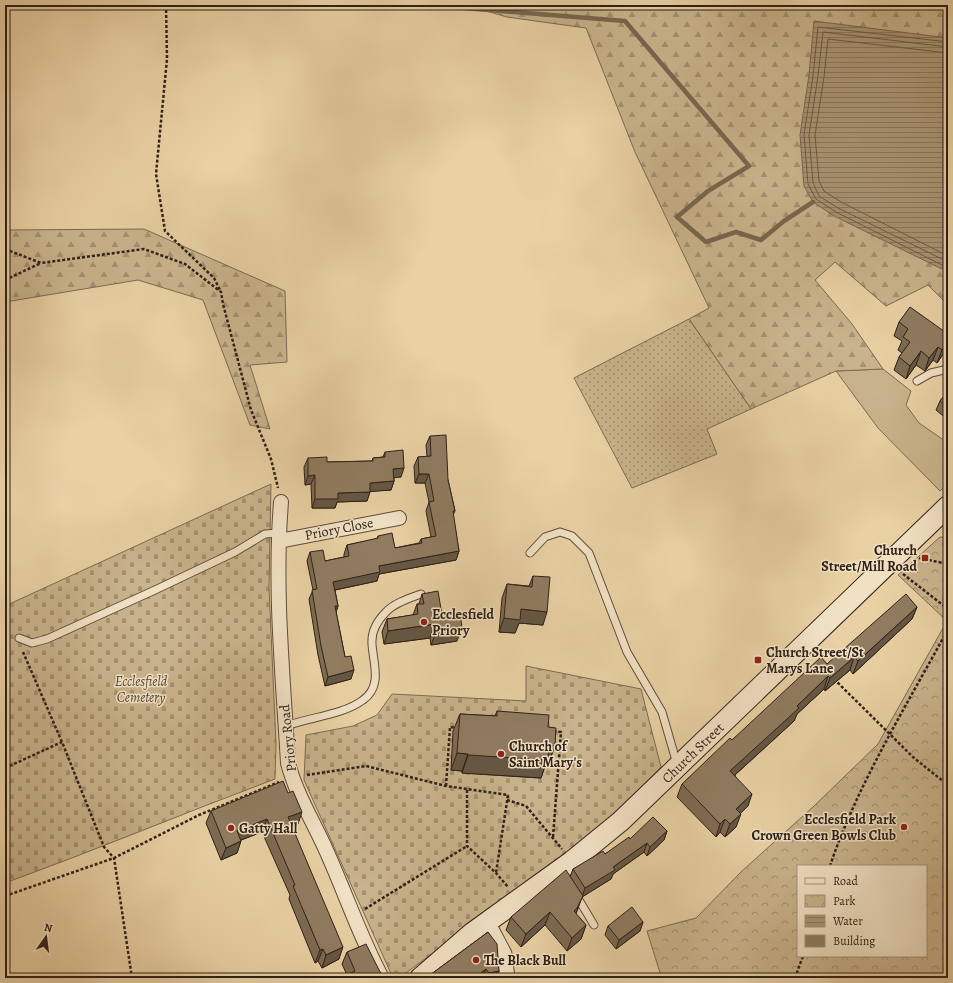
<svg xmlns="http://www.w3.org/2000/svg" width="953" height="983" font-family="Alegreya,serif">
<style>
.grass{fill:#c9b38c;stroke:#7c6a52}
.forest{fill:url(#forest-firs);stroke:#7c6a52}
.cemetery{fill:url(#cemetery-stones);stroke:#7c6a52}
.park{fill:url(#park-crowns);stroke:#7c6a52;fill-rule:evenodd}
.garden{fill:url(#garden-dots);stroke:#7c6a52}
.water{fill:url(#water-rules);stroke:#79664f}
.lines{fill:none;stroke-linecap:round;stroke-linejoin:round}
.shore{stroke:#6c5a46;stroke-width:1}
.stream{stroke:#79664f;stroke-width:4.5}
.service-casing{stroke:#5e4c3b;stroke-width:9}
.minor-casing{stroke:#5e4c3b;stroke-width:16}
.tertiary-casing{stroke:#5e4c3b;stroke-width:19}
.secondary-casing{stroke:#2f2018;stroke-width:22}
.path{stroke:#2f2018;stroke-width:2.5;stroke-dasharray:3 2;stroke-linecap:butt}
.service{stroke:#f1e1c4;stroke-width:7}
.minor{stroke:#f1e1c4;stroke-width:14}
.tertiary{stroke:#f1e1c4;stroke-width:17}
.secondary{stroke:#f1e1c4;stroke-width:20}
.wall{fill:#7c6b53;stroke:#2f2018}
.shaded-wall{fill:#655744;stroke:#2f2018}
.building{fill:#907c61;stroke:#2f2018}
.poi-dot{fill:#8f2418;stroke:#f1e1c4;stroke-width:1.5}
.labels{text-anchor:middle;dominant-baseline:central;stroke-width:3;stroke-linejoin:round;paint-order:stroke}
.street-label{font-size:14px;fill:#2f2018;stroke:#f1e1c4}
.poi-label{font-size:14px;font-weight:bold;fill:#2f2018;stroke:#f1e1c4;text-anchor:start}
.park-label{font-size:14px;font-style:italic;fill:#564535;stroke:#f1e1c4}
</style>
<defs>
<pattern id="forest-firs" width="22" height="20" patternUnits="userSpaceOnUse"><rect width="22" height="20" fill="#c9b38c"/><path d="M5 1l3.5 6h-7zM16 11l3.5 6h-7z" fill="#a49171"/></pattern>
<pattern id="cemetery-stones" width="16" height="16" patternUnits="userSpaceOnUse"><rect width="16" height="16" fill="#c9b38c"/><path d="M2 7V4a2 2 0 0 1 4 0v3zM10 15v-3a2 2 0 0 1 4 0v3z" fill="#a49171"/></pattern>
<pattern id="park-crowns" width="20" height="18" patternUnits="userSpaceOnUse"><rect width="20" height="18" fill="#c9b38c"/><path d="M2 6a3 3 0 1 1 6 0M12 15a3 3 0 1 1 6 0" fill="none" stroke="#a49171"/></pattern>
<pattern id="garden-dots" width="8" height="8" patternUnits="userSpaceOnUse"><rect width="8" height="8" fill="#c9b38c"/><path d="M2 2h.1M6 6h.1" fill="none" stroke="#a49171" stroke-width="1.8" stroke-linecap="round"/></pattern>
<pattern id="water-rules" width="6" height="5" patternUnits="userSpaceOnUse"><rect width="6" height="5" fill="#aa9574"/><path d="M0 2.5h6" fill="none" stroke="#8b795e"/></pattern>
</defs>
<rect width="100%" height="100%" fill="#e9d1a4"/>
<filter id="stains"><feTurbulence type="fractalNoise" baseFrequency=".005" numOctaves="4"/><feColorMatrix values="0 0 0 0 .2 0 0 0 0 .09 0 0 0 0 .02 0 0 0 .5 -.17"/></filter>
<radialGradient id="worn" r=".72"><stop offset=".6" stop-color="#630" stop-opacity="0"/><stop offset="1" stop-color="#630" stop-opacity=".3"/></radialGradient>
<path class="grass" d="M883,369l28,22 -5,14 13,18 29,20v41l-8,7 -62,-63 -42,-57z"/>
<path class="forest" d="M466,5h482v295l-2,3 -18,-18 -42,21 -51,-44 -20,18 37,44 31,45 -47,2 -85,38 -62,-90 20,-11 -74,-156 -49,-124 -79,-11z
M144,229l141,62 2,71 -37,3 20,64 -20,-4 -47,-125 -65,-20 -133,22v-72z"/>
<path class="cemetery" d="M271,484l-2,103 7,157 -1,35c-91,34 -179,71 -270,104v-277z
M526,666l115,23 20,78 -61,63 -201,148h-6l-89,-198 2,-45 47,-9 24,-11 15,-21 134,7z"/>
<path class="park" d="M940,537l8,1v440h-297l10,-2 -14,-45 49,-13 46,-47 71,-64 65,-63 69,-123 -49,-46zM798,866h128v90h-128z"/>
<path class="garden" d="M689,319l62,90 -44,20 10,25 -85,34 -58,-110z"/>
<path class="water" d="M814,21l134,17v234l-114,-56 -21,-14 -9,-16 -4,-51 9,-60z"/>
<g class="lines">
<path class="shore" d="M948,42l-130,-15 -5,49 -9,59 4,49 8,15 20,13 112,56
M948,47l-125,-15 -5,44 -9,59 4,48 6,13 19,12 110,54
M948,53l-120,-14 -4,38 -9,58 4,46 5,10 17,11 107,54"/>
<path class="stream" d="M427,5l198,16 124,145 -41,25 -31,26 29,25 30,-10 25,8 23,-19 29,-19"/>
<defs>
<path id="service" d="M917,381l14,-8 17,-4
M530,553l15,-16 15,-5 12,4 17,17 38,99 35,60 15,52
M19,638l13,5 15,-4 108,-49 80,-38 30,-18 14,-1
M286,726c24,-9 57,-11 77,-26 20,-14 10,-37 9,-56 -1,-13 6,-24 14,-32 8,-9 24,-14 35,-18
M576,895l18,30"/>
<path id="minor" d="M281,502c-7,87 2,175 7,261 8,31 25,58 38,87 19,42 34,87 56,128
M279,541l120,-23"/>
<path id="tertiary" d="M486,922l17,32 3,24"/>
<path id="secondary" d="M420,978l52,-45 100,-72 49,-40 327,-315"/>
</defs>
<use href="#service" class="service-casing"/>
<use href="#minor" class="minor-casing"/>
<use href="#tertiary" class="tertiary-casing"/>
<use href="#secondary" class="secondary-casing"/>
<path class="path" d="M166,5l1,54 -11,115 9,57 49,47 7,14
M5,249l36,14 103,-14 41,15 36,28 2,12 28,106 20,49 7,29
M5,280l36,-17
M919,558l29,6
M903,574l45,35
M23,652l39,90 42,105 10,11 18,120
M834,679l80,79 34,27
M5,768l57,-26
M307,775l59,-9 80,20 62,9 -12,78
M446,786l4,-59 7,1
M467,790v56l29,27 12,14
M507,800l19,6 36,43
M553,837l8,-105 -8,-1
M830,866c27,-81 77,-161 118,-237
M5,896l109,-38 85,-43 80,-33
M365,909l102,-63
M795,978l8,-22"/>
<use href="#service" class="service"/>
<use href="#minor" class="minor"/>
<use href="#tertiary" class="tertiary"/>
<use href="#secondary" class="secondary"/>
</g>
<path class="wall" d="M899,322l49,12v11l-2,5 -9,13 -4,-3 -8,11 -9,-6 -10,14 -12,-9 5,-13 3,-4 -4,-3 4,-9 -8,-5z
M948,391v29l-12,-10 4,-9z
M430,436l18,44 7,31 -2,4 6,36 -3,9 -77,14 -2,7 -42,9 3,16 -2,6 9,45 6,22 -26,7 -7,-31 -9,-56 4,-9 -6,-29 3,-9 15,9 19,-4v-3l3,-9 30,-6 1,-3 17,12 24,-5 2,-4 10,-2 -5,-26 3,-9 -4,-19h-10l-1,-17 4,-9h9l-1,-12z
M385,452l16,25h-7v4l-3,9 -21,1 -3,10 -30,1 -2,6h-23l-1,-24 -6,1 -1,-18 4,-9 19,4 45,-1 1,-3 10,-1z
M533,576l10,49 -24,-2 -4,10 -16,-1 3,-34 5,-14 22,2z
M422,594l20,21 15,26 -26,4 -1,-7 -46,6 -2,-12 5,-13 26,-4 4,-11h2z
M917,607l-5,12 -59,55 -3,-4 -25,21 -1,-2 -27,25 -3,7 -59,54 13,31 -8,7 -4,14 -11,10 -5,-5 -4,5 -39,-40 5,-13 50,-44 95,-76z
M497,711l51,16 7,19 -7,18 -2,-1 -5,15 -79,-5v-2l-11,-1 2,-39 7,-17 35,2z
M211,811l87,13 -6,2 47,133 -17,9 -4,-7 -3,2 -26,-64 1,-4 -28,-63 -21,8 -4,13 -16,7 -15,-37z
M667,831l-3,9 -17,16 -3,-4 -31,22 -2,5 -29,18 -6,17 10,11 -5,14 -14,12 -22,-26 -24,22 -15,-17 5,-13 59,-40 3,-8 32,-15 25,-15z
M643,922l-3,9 -24,18 -11,-14 3,-9z
M488,932l11,39 -2,7h-71z
M347,952l32,18 -32,5 -5,-11z"/>
<path class="shaded-wall" d="M948,341v4l-2,5 -9,13 5,-13z
M938,347l-5,13 -8,11 4,-13z
M921,351l-5,14 -10,14 4,-13z
M404,468l-3,9 -11,1 3,-9z
M419,474h10l-4,9h-10z
M315,475l-4,9 -6,1 3,-9z
M394,481l-3,9 -25,2 4,-9z
M370,492l-3,9 -30,1 -2,6h-23l3,-9 23,-6z
M459,551l-3,9 -77,14 -2,7 -47,10 3,-9 46,-16z
M335,606h3l-3,9z
M917,607l-5,12 -59,55 5,-13z
M521,609l26,3 -4,13 -24,-2 -4,10 -16,-1 5,-14z
M435,624l-5,14 -46,6 4,-13z
M462,628l-5,13 -26,4 5,-13z
M854,657l-4,13 -25,21 5,-13z
M354,670l-3,9 -26,7 3,-9z
M828,676l-4,13 -27,25 -3,7 -68,62 4,-12 67,-65z
M549,745l6,1 -7,18 -2,-1 -5,15 -79,-5 6,-18z
M457,753l11,1 -6,17 -11,-1z
M752,794l-4,12 -16,16 4,-13z
M302,812l-4,12 -14,6 4,-13z
M741,814l-5,13 -11,10 5,-13z
M267,819l-5,13 -29,11 4,-12z
M725,819l-5,13 -4,5 4,-13z
M667,831l-3,9 -17,16 3,-9z
M241,841l-4,12 -16,7 5,-12z
M647,843l-3,9 -31,22 -2,5 -29,18 -9,24 1,-10 8,-14 3,-9 28,-21z
M550,912l-5,13 -24,22 5,-13z
M643,922l-3,9 -24,18 3,-9z
M586,925l-5,14 -14,12 5,-13z
M343,947l-4,12 -17,9 4,-13z
M323,949l-5,12 -3,2 5,-13z
M486,969l-3,9h-9z
M499,971l-2,7h-10l2,-5z
M467,973l-2,5h-3z"/>
<path class="building" d="M910,307l38,27v7l-6,9 -4,-3 -9,11 -8,-7 -11,15 -11,-9 11,-15 -7,-5 5,-8 -9,-7z
M948,391v17l-8,-7z
M446,435l2,45 7,31h-2l6,40 -80,15 1,6 -47,10 5,24h-3l10,51 6,-1 3,14 -26,7 -7,-31 -9,-56 5,-1 -7,-37 13,-2 2,11 24,-5 -2,-11 31,-7v-2l14,-3 3,15 27,-5 -1,-4 15,-3 -7,-34 5,-1 -5,-27h-10l-1,-17 13,-1 -1,-20z
M403,450l1,18 -11,1 1,12 -24,2v9l-32,1v6h-23v-24l-7,1v-18l19,-1v5l46,-1v-3l12,-1v-5z
M533,576l17,1 -3,35 -26,-3 -1,11 -16,-2 3,-34 25,3z
M438,591l4,24 18,-2 2,15 -26,4 -1,-8 -47,7 -1,-12 31,-5 -1,-10h7l-2,-10z
M906,594l11,13 -59,54 -4,-4 -24,21 -2,-2 -31,30 2,2 -69,63 22,23 -16,15 5,5 -11,10 -5,-5 -5,5 -38,-40 48,-46 2,2 89,-83 6,7z
M497,711l52,4 -1,12 8,1 -1,18 -6,-1 -1,15 -80,-5v-1l-11,-1 3,-39 37,2z
M283,781l5,12 5,-2 9,21 -14,5 55,130 -17,8 -3,-6 -3,1 -27,-64 2,-1 -28,-66 -30,12 4,10 -15,7 -15,-37z
M653,817l14,14 -17,16 -3,-4 -34,24 2,3 -30,18 -12,-19 30,-18 2,3 24,-17 1,2z
M566,870l17,26 -6,12 -3,3 12,14 -14,13 -22,-26 -24,22 -15,-17z
M632,907l11,15 -24,18 -11,-14z
M488,932l9,12 2,27 -10,2 -3,-4 -12,9h-4l-3,-5 -5,5h-36z
M366,944l13,26 5,8h-43l14,-7 -8,-19z"/>
<g class="poi-dot">
<rect x="921" y="554" width="8" height="8" rx="2"/>
<circle cx="424" cy="622" r="4"/>
<rect x="754" y="656" width="8" height="8" rx="2"/>
<circle cx="501" cy="754" r="4"/>
<circle cx="904" cy="827" r="4"/>
<circle cx="231" cy="828" r="4"/>
<circle cx="476" cy="960" r="4"/>
</g>
<g class="labels">
<g class="street-label">
<text transform="translate(339 529) rotate(-11)">Priory Close</text>
<text transform="translate(288 738) rotate(-96)">Priory Road</text>
<text transform="translate(693 753) rotate(-44)">Church Street</text>
</g>
<g class="poi-label">
<text x="917" y="550" text-anchor="end">Church<tspan x="917" dy="16">Street/Mill Road</tspan></text>
<text x="432" y="614">Ecclesfield<tspan x="432" dy="16">Priory</tspan></text>
<text x="766" y="652">Church Street/St<tspan x="766" dy="16">Marys Lane</tspan></text>
<text x="509" y="746">Church of<tspan x="509" dy="16">Saint Mary's</tspan></text>
<text x="896" y="819" text-anchor="end">Ecclesfield Park<tspan x="896" dy="16">Crown Green Bowls Club</tspan></text>
<text x="239" y="828">Gatty Hall</text>
<text x="484" y="960">The Black Bull</text>
</g>
<g class="park-label">
<text x="141" y="681">Ecclesfield<tspan x="141" dy="16">Cemetery</tspan></text>
</g>
</g>
<rect width="953" height="983" fill="none" stroke="#e9d1a4" stroke-width="20"/>
<rect x="6" y="6" width="941" height="971" fill="none" stroke="#2f2018" stroke-width="2"/>
<rect x="10" y="10" width="933" height="963" fill="none" stroke="#2f2018"/>
<rect x="797" y="865" width="130" height="92" fill="#f1e1c4" stroke="#a3947f"/>
<rect x="805" y="878" width="20" height="6" fill="#f1e1c4" stroke="#a3947f"/>
<text x="833" y="885" font-size="12" fill="#2f2018">Road</text>
<rect x="805" y="895" width="20" height="12" fill="url(#park-crowns)" stroke="#a3947f"/>
<text x="833" y="905" font-size="12" fill="#2f2018">Park</text>
<rect x="805" y="915" width="20" height="12" fill="url(#water-rules)" stroke="#a3947f"/>
<text x="833" y="925" font-size="12" fill="#2f2018">Water</text>
<rect x="805" y="935" width="20" height="12" fill="#907c61" stroke="#a3947f"/>
<text x="833" y="945" font-size="12" fill="#2f2018">Building</text>
<g transform="translate(46 937) rotate(14)" stroke="#f1e1c4" stroke-width="3" paint-order="stroke">
<path d="M0-3L7 15L0 10L-7 15Z" fill="#2f2018"/>
<text y="-6" font-size="11" font-weight="bold" text-anchor="middle" fill="#2f2018">N</text>
</g>
<rect width="100%" height="100%" filter="url(#stains)"/>
<rect width="100%" height="100%" fill="url(#worn)"/>
</svg>
